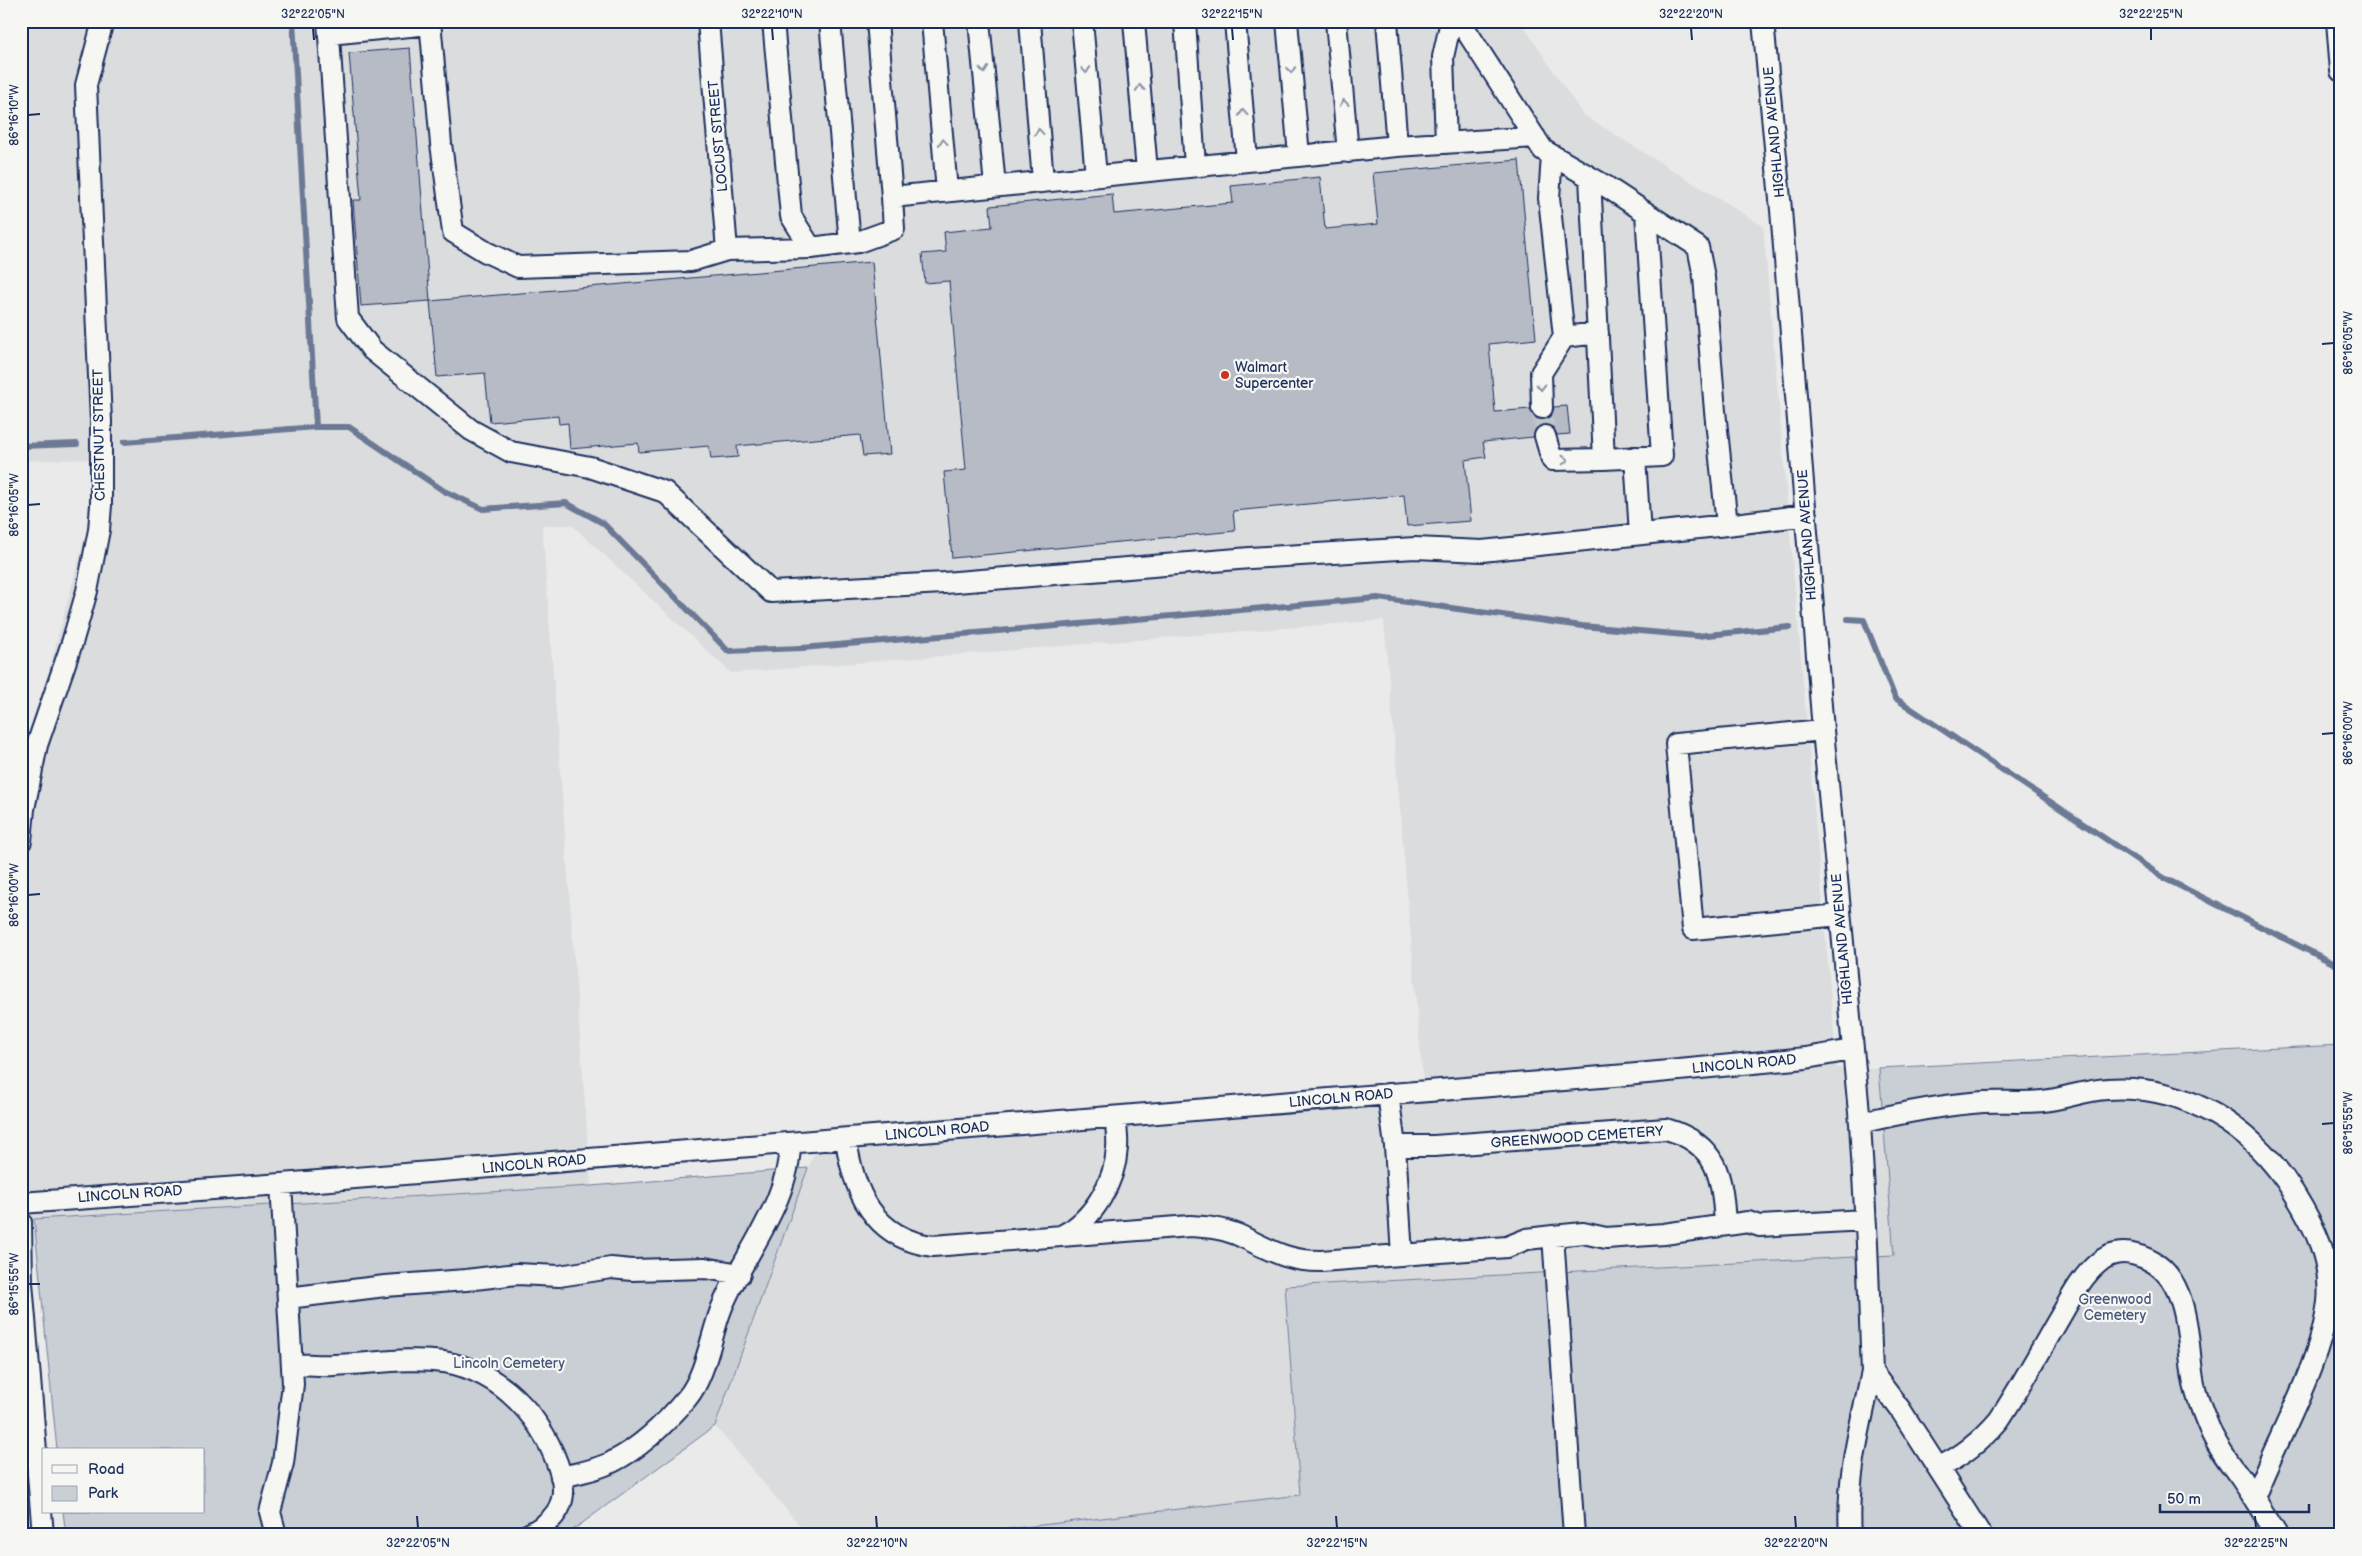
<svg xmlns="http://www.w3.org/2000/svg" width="2362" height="1556" font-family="'Balsamiq Sans',sans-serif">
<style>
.built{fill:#dadcde}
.green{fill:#caced5;stroke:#727e9a}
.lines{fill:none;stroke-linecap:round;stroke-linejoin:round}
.stream{stroke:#6c7995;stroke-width:6}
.building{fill:#b6bbc6;stroke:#1b2f5e}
.minor-tunnel{stroke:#c0c5cd;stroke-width:20;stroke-dasharray:20 10;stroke-linecap:butt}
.minor-casing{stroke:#1b2f5e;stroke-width:24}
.minor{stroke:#f6f6f2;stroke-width:20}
.oneway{stroke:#8892a8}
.ticks{fill:none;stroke:#1b2f5e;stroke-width:2}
.poi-dot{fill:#c8321e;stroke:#f6f6f2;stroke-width:2}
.labels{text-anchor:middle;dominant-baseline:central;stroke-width:4.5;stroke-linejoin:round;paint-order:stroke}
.street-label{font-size:14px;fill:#1b2f5e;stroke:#f6f6f2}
.poi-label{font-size:14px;fill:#1b2f5e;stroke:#f6f6f2;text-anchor:start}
.park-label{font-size:14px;fill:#47577c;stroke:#f6f6f2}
.neatline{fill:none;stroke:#1b2f5e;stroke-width:2}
.ticks-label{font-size:12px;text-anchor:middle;fill:#1b2f5e}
</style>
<rect width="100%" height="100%" fill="#e9eae9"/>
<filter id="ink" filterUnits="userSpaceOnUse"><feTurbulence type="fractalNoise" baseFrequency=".02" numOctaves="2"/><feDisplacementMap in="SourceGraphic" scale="10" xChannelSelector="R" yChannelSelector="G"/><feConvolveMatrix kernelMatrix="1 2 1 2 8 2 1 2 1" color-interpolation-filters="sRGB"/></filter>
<g filter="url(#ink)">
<path class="built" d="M21,21h1499l63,94 180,111 74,842h42l15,187 -609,31 15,209 -345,40h-147l-93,-109 93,-258 18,-41 597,-47 -39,-460 -653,53 -159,-148h-30l49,661 -570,33v-446l66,-243 5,-71 -71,2z"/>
<path class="green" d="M2341,1045v490h-1386l345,-40 -15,-209 609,-31 -15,-187z
M808,1168l-93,258 -149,109h-500l-3,-23h141v-62h-147l-23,-231 557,-33z"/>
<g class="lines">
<path class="stream" d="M293,21l23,406
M124,442l192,-15h33l95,64 39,18 83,-6 37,20 125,128 74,-3 576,-50 204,28 115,10 93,-9
M21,446l56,-2
M1848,619l16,1 31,78 269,180 177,89"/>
</g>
<path class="building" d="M410,48l20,253 -69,5 -8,-106h8l-12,-147z
M1519,160l17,179 -47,5 6,68 35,-3 6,9 7,2 9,-6 2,-7 13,-1 3,28 -13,1 -4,-8 -11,-2 -6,3 -3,9 -50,5 3,15 -21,3 6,61 -64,5 -3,-31 -171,16 2,20 -283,27 -8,-86 22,-2 -17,-189 -24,2 -3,-29 24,-2 -2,-20 48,-5 -2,-21 122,-12 2,20 119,-11 -2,-17 89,-9 5,52 53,-5 -5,-51z
M872,262l18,192 -27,2 -3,-21 -123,11 1,11 -27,2 -2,-13 -70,6 -1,-9 -68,6 -2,-26 -9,1 -1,-8 -68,6 -5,-49 -48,4 -7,-76z"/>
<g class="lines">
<path class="minor-tunnel" d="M1542,408l3,28"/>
<defs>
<path id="minor" d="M328,21l20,297 24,32 99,80 40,22 79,15 75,25 106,100 173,-9 306,-25 165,-10 67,3 245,-26
M430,21l11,123 12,88 33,20 32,15 173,-6 36,-11 84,-2
M708,21l19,229
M773,21l18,195 20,32 47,-6 36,-13 -2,-32 505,-51 -10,-125
M830,21l20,222
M877,21l15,176
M932,21l15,170
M979,21l16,165
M1030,21l13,160
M1082,21l14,155
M1134,21l13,150
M1185,21l10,145
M1235,21l12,140
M1287,21l12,135
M1336,21l12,131
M1460,21l83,129 64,37 91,60 6,30 11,134 12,114 79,-10
M1763,21l18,189 42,520 37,393 7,121 5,128 28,37 81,126
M2337,21l4,50
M329,34l101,-10
M1446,143l-3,-86 8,-36
M1397,146l138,-9
M1552,156l-3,42 15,139 34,-4
M1590,177l14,282 58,-3 -16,-243
M1542,408l-1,-35 23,-36
M1545,436l7,24 52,-1
M1635,457l5,77
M1823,730l-147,14 17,185 147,-14
M21,841l3,-32 13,-64 35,-102 15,-52 12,-61 2,-25v-84l-15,-336 17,-64
M1388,1094l7,52 7,109
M1860,1123c40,-10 81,-18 123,-21 20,-1 40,1 60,-1 21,-2 42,-11 64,-12 78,-6 147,39 187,104 21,34 38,68 34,109 -7,63 -51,136 -74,196
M846,1139c7,52 28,100 87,107l257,-20c16,1 31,2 46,8 32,14 47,27 85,27l186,-14 20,-8 26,-3 30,-3 23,5 58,-4 84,-12 12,4 105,-6
M1395,1146h39l232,-17c52,15 56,47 59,95
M21,1203l260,-19 1345,-109 180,-17 46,-8
M21,1222l1,61 21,252
M1063,1235c30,-15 52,-53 54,-87 1,-10 -1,-21 -2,-31
M1553,1236l21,299
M288,1298l97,-12 81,-6 51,-6 42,2 52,-8 21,2 73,-2 35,6
M292,1364c14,0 28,2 42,1 37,-1 73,-8 110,-3 59,10 101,58 117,113 8,30 -8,48 -34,60
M1939,1467c24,-11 43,-27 60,-47 21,-32 39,-65 58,-98 12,-20 23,-44 41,-59 11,-10 25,-12 38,-8 55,14 50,80 57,124 3,18 10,34 17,51 7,17 19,32 30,47 13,19 25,38 37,58
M561,1477c17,-4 36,-7 51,-15 28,-14 55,-40 75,-64 19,-22 24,-64 35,-91 21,-52 68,-106 68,-164
M276,1535l-6,-23 13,-49 10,-79 -12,-200
M1850,1535c-4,-56 10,-109 22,-163"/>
</defs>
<use href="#minor" class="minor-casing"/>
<use href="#minor" class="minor"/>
</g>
<defs><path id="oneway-chevron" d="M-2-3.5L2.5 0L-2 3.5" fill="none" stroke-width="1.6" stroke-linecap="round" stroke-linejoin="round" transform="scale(1.25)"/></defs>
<g class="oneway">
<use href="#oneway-chevron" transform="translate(984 70) rotate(85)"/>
<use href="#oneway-chevron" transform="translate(1086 70) rotate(85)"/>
<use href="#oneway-chevron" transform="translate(1291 70) rotate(85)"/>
<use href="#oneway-chevron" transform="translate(1140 88) rotate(-95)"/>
<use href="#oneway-chevron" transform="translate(1344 103) rotate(-96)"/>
<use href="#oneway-chevron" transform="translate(1243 113) rotate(-95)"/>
<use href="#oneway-chevron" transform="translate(1039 132) rotate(-95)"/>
<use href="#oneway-chevron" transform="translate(943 142) rotate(-95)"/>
<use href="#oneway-chevron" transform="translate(1541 387) rotate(88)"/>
<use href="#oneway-chevron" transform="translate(1565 460) rotate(-1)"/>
</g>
</g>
<path class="ticks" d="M313,28l1,12M772,28l1,12M1232,28l1,12M1691,28l1,12M2151,28v12M28,115l12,-1M2322,344l12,-1M28,505l12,-1M2322,734l12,-1M28,895l12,-1M2322,1124l12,-1M28,1284h12M417,1516l1,12M876,1516l1,12M1336,1516l1,12M1795,1516l1,12M2255,1516l1,12"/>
<circle class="poi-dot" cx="1225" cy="375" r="5"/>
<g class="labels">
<g class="street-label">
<text transform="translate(1774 132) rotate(-95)">HIGHLAND AVENUE</text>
<text transform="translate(718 136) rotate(-95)">LOCUST STREET</text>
<text transform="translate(99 435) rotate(-91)">CHESTNUT STREET</text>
<text transform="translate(1807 535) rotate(-94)">HIGHLAND AVENUE</text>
<text transform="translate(1842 939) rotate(-95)">HIGHLAND AVENUE</text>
<text transform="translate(1744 1064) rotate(-5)">LINCOLN ROAD</text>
<text transform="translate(1341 1098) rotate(-5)">LINCOLN ROAD</text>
<text transform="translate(937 1131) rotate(-5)">LINCOLN ROAD</text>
<text transform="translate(1577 1137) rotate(-4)">GREENWOOD CEMETERY</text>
<text transform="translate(534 1164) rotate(-5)">LINCOLN ROAD</text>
<text transform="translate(130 1194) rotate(-4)">LINCOLN ROAD</text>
</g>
<g class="poi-label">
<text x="1235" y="367">Walmart<tspan x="1235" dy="16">Supercenter</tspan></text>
</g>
<g class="park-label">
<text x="2115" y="1299">Greenwood<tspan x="2115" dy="16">Cemetery</tspan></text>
<text x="509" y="1363">Lincoln Cemetery</text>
</g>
</g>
<rect width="2362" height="1556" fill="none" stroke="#f6f6f2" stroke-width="55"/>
<rect x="42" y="1448" width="162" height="65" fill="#f6f6f2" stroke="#9ea6b7"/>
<rect x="52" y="1465" width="25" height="8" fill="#f6f6f2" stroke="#9ea6b7"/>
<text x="88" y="1474" font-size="15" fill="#1b2f5e">Road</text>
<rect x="52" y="1486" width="25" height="15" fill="#caced5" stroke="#9ea6b7"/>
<text x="88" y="1498" font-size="15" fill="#1b2f5e">Park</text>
<path d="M2160 1504v8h149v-8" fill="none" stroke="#1b2f5e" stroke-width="2.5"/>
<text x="2167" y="1504" font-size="15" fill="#1b2f5e" stroke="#f6f6f2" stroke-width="4" paint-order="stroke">50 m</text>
<rect x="28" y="28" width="2306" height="1500" class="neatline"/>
<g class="ticks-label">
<text x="313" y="18">32°22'05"N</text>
<text x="772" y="18">32°22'10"N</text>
<text x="1232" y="18">32°22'15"N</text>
<text x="1691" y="18">32°22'20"N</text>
<text x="2151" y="18">32°22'25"N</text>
<text transform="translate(14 115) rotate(-90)" y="4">86°16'10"W</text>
<text transform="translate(2348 343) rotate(-90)" y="4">86°16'05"W</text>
<text transform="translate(14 505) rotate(-90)" y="4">86°16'05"W</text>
<text transform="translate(2348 733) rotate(-90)" y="4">86°16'00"W</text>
<text transform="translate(14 895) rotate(-90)" y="4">86°16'00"W</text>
<text transform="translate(2348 1123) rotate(-90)" y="4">86°15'55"W</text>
<text transform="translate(14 1284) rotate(-90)" y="4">86°15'55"W</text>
<text x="418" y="1547">32°22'05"N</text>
<text x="877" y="1547">32°22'10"N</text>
<text x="1337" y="1547">32°22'15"N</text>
<text x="1796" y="1547">32°22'20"N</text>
<text x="2256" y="1547">32°22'25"N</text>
</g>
</svg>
